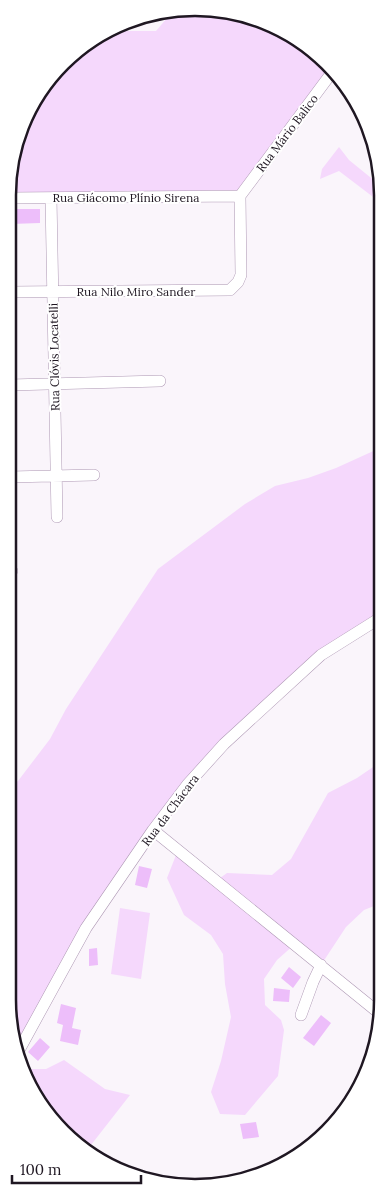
<svg xmlns="http://www.w3.org/2000/svg" width="390" height="1195" font-family="Lora,serif">
<style>
.green{fill:#f5d8fc}
.building{fill:#edbefa}
.lines{fill:none;stroke-linecap:round;stroke-linejoin:round}
.minor-casing{stroke:#ae98b4;stroke-width:12}
.minor{stroke:#fff;stroke-width:11}
.labels{text-anchor:middle;dominant-baseline:central;stroke-width:4;stroke-linejoin:round;paint-order:stroke}
.street-label{font-size:12px;fill:#1f1722;stroke:#fff}
.rim{fill:none;stroke:#1f1722;stroke-width:2.5}
</style>
<rect width="100%" height="100%" fill="#faf5fb"/>
<path class="green" d="M173,11h59l56,21 40,31 5,8 -93,125 -229,2v-40l28,-67 52,-52 20,-8h45z
M339,147l10,13 32,26v17l-42,-32 -19,8 2,-10z
M380,448v170l-18,10 -138,116 -138,184 -68,124 -10,-52v-213l10,-6 32,-42 16,-30 92,-140 87,-65 30,-18 33,-8 28,-10z
M379,763v141l-15,6 -18,17 -25,38 -26,-21 -18,16 -13,19 1,26 16,15 3,10 -6,46 -33,39 -25,-1 -9,-22 10,-31 10,-44 -6,-33 -2,-30 -12,-19 -27,-20 -17,-37 11,-28 38,31 11,-8 45,2 19,-16 37,-66 29,-15z
M120,908l30,5 -9,66 -30,-5z
M18,1054l11,15h17l18,-9 41,29 25,6 -39,50 25,24 -4,-1 -58,-44 -32,-53z"/>
<path class="building" d="M11,209h29v14l-29,1z
M139,866l13,3 -5,19 -12,-3z
M97,948l1,17 -9,1v-17z
M289,967l12,10 -8,11 -12,-10z
M274,988l16,2 -1,12 -16,-1z
M61,1004l15,4 -4,20 9,2 -3,15 -18,-4 3,-16 -6,-2z
M321,1015l10,8 -17,23 -11,-8z
M40,1038l10,9 -12,14 -10,-9z
M256,1122l3,15 -16,2 -3,-15z"/>
<g class="lines">
<defs>
<path id="minor" d="M240,196l93,-125
M11,198l229,-2
M51,198l6,319
M11,292l219,-2 8,-8 3,-7 -1,-79
M10,385l150,-4
M10,477l84,-2
M9,571h3
M153,830l226,183
M301,1015l12,-33 8,-17
M18,1052l68,-124 67,-98 34,-45 37,-41 97,-89 59,-37"/>
</defs>
<use href="#minor" class="minor-casing"/>
<use href="#minor" class="minor"/>
</g>
<g class="labels">
<g class="street-label">
<text transform="translate(287 133) rotate(-53)">Rua Mário Balico</text>
<text x="126" y="197">Rua Giácomo Plínio Sirena</text>
<text x="136" y="291">Rua Nilo Miro Sander</text>
<text transform="translate(54 357) rotate(-91)">Rua Clóvis Locatelli</text>
<text transform="translate(170 810) rotate(-53)">Rua da Chácara</text>
</g>
</g>
<path d="M0 0H390V1195H0ZM195 16H195A179 179 0 0 1 374 195V1000A179 179 0 0 1 195 1179H195A179 179 0 0 1 16 1000V195A179 179 0 0 1 195 16Z" fill="#fff" fill-rule="evenodd"/>
<path class="rim" d="M195 16H195A179 179 0 0 1 374 195V1000A179 179 0 0 1 195 1179H195A179 179 0 0 1 16 1000V195A179 179 0 0 1 195 16Z"/>
<path d="M12 1175v8h129v-8" fill="none" stroke="#1f1722" stroke-width="2.5"/>
<text x="20" y="1175" font-size="15" fill="#1f1722" stroke="#ffffff" stroke-width="4" paint-order="stroke">100 m</text>
</svg>
